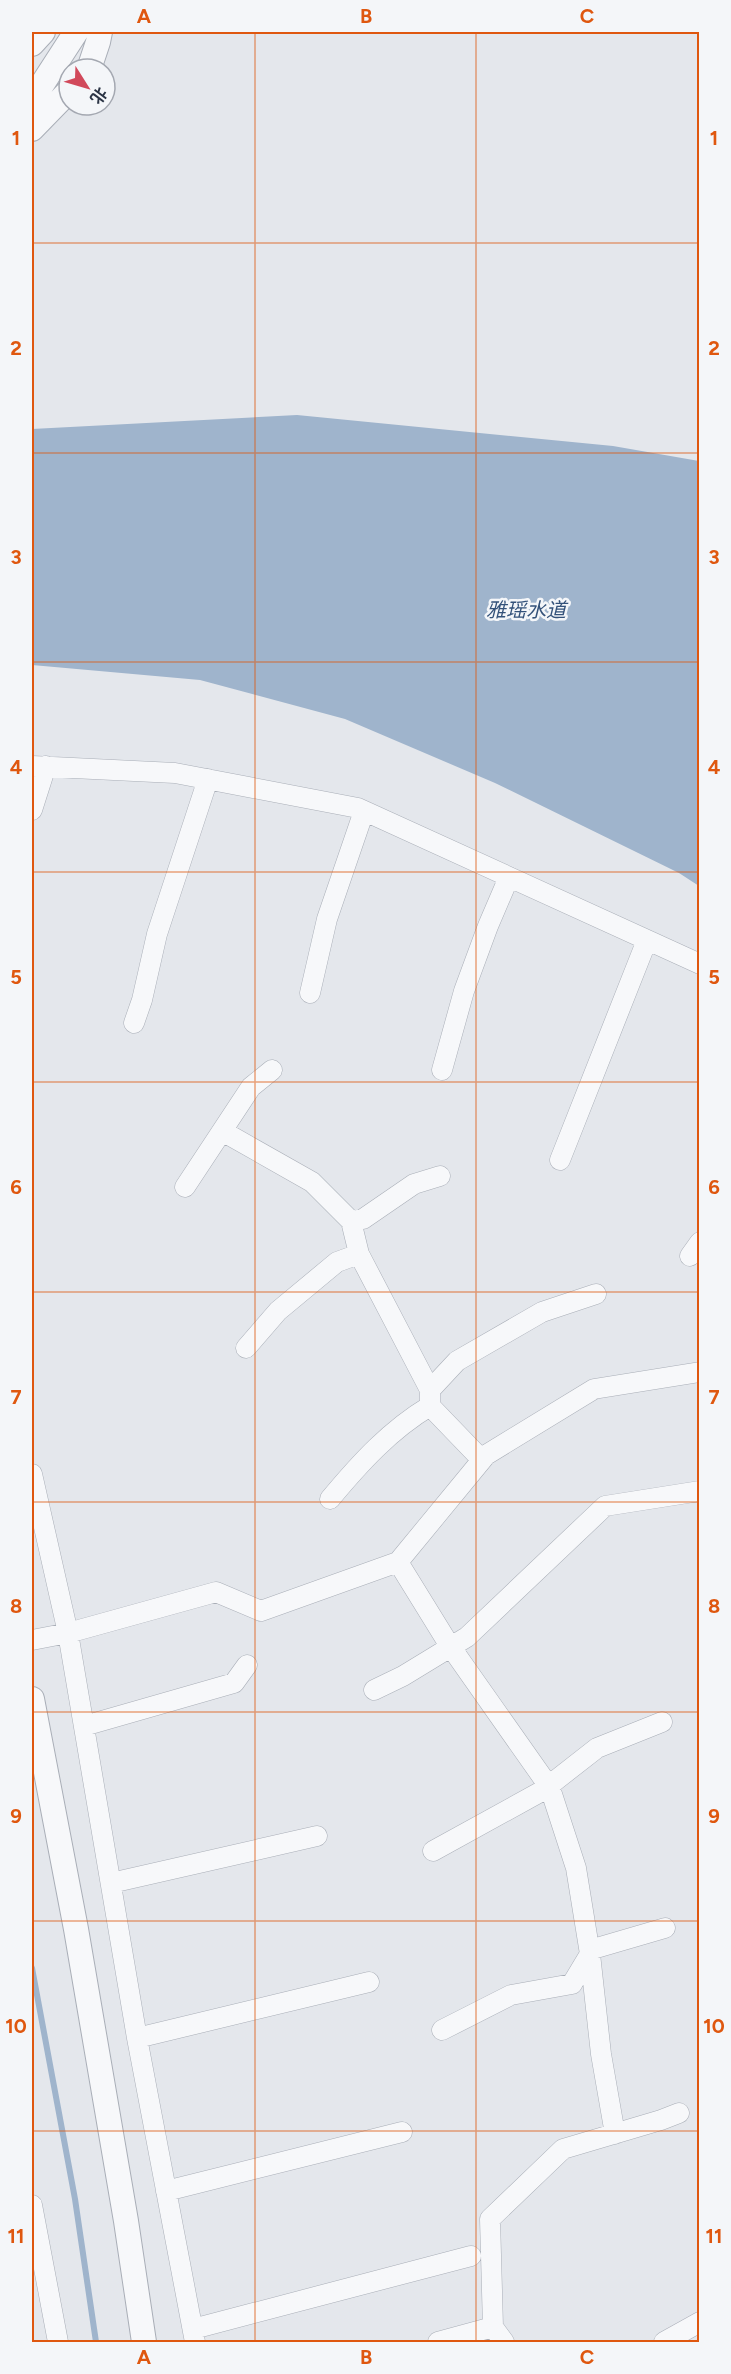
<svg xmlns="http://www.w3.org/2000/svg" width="731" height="2374" font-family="Figtree,'Noto Sans SC',sans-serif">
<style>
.water{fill:#9fb4cc}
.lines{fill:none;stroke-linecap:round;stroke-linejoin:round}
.stream{stroke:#9fb4cc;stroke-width:6}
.minor-casing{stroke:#a9aeb7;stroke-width:21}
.tertiary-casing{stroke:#a9aeb7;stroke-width:26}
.minor{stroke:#f7f8fa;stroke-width:20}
.tertiary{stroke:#f7f8fa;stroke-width:24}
.grid{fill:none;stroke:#df570f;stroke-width:1.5;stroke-opacity:0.55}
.labels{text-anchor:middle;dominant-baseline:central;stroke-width:5;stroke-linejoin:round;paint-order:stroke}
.water-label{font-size:20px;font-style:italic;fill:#34527a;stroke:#f4f6f9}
.neatline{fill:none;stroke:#df570f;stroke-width:2}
.grid-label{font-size:20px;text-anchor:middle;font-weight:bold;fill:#df570f}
</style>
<rect width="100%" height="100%" fill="#e4e7ec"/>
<path class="water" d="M297,415l316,31 86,15v425l-20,-13 -184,-90 -150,-64 -145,-39 -168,-15v-236z"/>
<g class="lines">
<path class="stream" d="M32,1968l43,231 21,143"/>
<defs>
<path id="minor" d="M32,766l143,7 183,35 342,156
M32,810l14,-44
M310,993l17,-74 37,-108
M134,1023l8,-23 15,-66 51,-155
M442,1070l22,-79 24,-65 21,-49
M222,1131l90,51 39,39 8,33 71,136v16l52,54
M560,1160l87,-220
M185,1187l66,-100 21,-17
M351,1221l12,-2 51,-35 26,-8
M690,1256l10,-14
M246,1348l32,-37 59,-49 22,-8
M430,1390l27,-29 85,-49 54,-18
M32,1474l36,159 69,405 58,304
M330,1499c30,-36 60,-69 100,-93
M398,1562l50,81 102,145 26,80 14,86 11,100 14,80
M32,1640l36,-7 148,-41 45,19 137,-49 88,-107 108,-66 106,-17
M374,1690l29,-14 64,-39 138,-131 95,-15
M84,1726l150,-43 13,-18
M433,1851l109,-60 55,-43 65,-26
M111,1883l206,-47
M442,2030l69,-35 61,-11 21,-35 72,-21
M137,2038l232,-56
M166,2191l236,-59
M32,2205l26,137
M493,2327l-3,-108 73,-70 98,-29 18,-7
M193,2329l278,-73
M438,2342l55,-15 11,15
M664,2342l36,-20"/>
<path id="tertiary" d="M32,44l11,-12
M89,69l9,-27 2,-10
M32,100l44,-68
M32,129l37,-38
M32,1699l44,230 50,292 18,121"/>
</defs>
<use href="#minor" class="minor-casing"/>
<use href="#tertiary" class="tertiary-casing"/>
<use href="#minor" class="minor"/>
<use href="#tertiary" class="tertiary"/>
</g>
<path class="grid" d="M255,32v2310M476,32v2310M32,243h668M32,453h668M32,662h668M32,872h668M32,1082h668M32,1292h668M32,1502h668M32,1712h668M32,1921h668M32,2131h668"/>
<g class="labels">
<g class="water-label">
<text x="526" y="610">雅瑶水道</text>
</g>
</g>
<rect width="731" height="2374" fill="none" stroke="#f4f6f9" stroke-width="66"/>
<g transform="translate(87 87) rotate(127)"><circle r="28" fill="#f4f6f9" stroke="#a4a8b1" stroke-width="1.5"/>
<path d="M0-4.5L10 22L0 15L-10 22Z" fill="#d1495b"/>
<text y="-9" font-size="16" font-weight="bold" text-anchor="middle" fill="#2b3445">北</text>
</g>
<rect x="33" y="33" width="665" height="2308" class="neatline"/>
<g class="grid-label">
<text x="144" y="23">A</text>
<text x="366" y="23">B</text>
<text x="587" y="23">C</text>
<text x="16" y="145">1</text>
<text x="714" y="145">1</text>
<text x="16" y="355">2</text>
<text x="714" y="355">2</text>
<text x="16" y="564">3</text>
<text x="714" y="564">3</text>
<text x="16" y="774">4</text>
<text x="714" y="774">4</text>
<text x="16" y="984">5</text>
<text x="714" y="984">5</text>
<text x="16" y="1194">6</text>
<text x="714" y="1194">6</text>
<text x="16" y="1404">7</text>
<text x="714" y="1404">7</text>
<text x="16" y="1613">8</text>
<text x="714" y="1613">8</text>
<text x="16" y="1823">9</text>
<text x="714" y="1823">9</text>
<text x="16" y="2033">10</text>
<text x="714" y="2033">10</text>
<text x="16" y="2243">11</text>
<text x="714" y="2243">11</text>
<text x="144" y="2364">A</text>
<text x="366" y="2364">B</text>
<text x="587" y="2364">C</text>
</g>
</svg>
